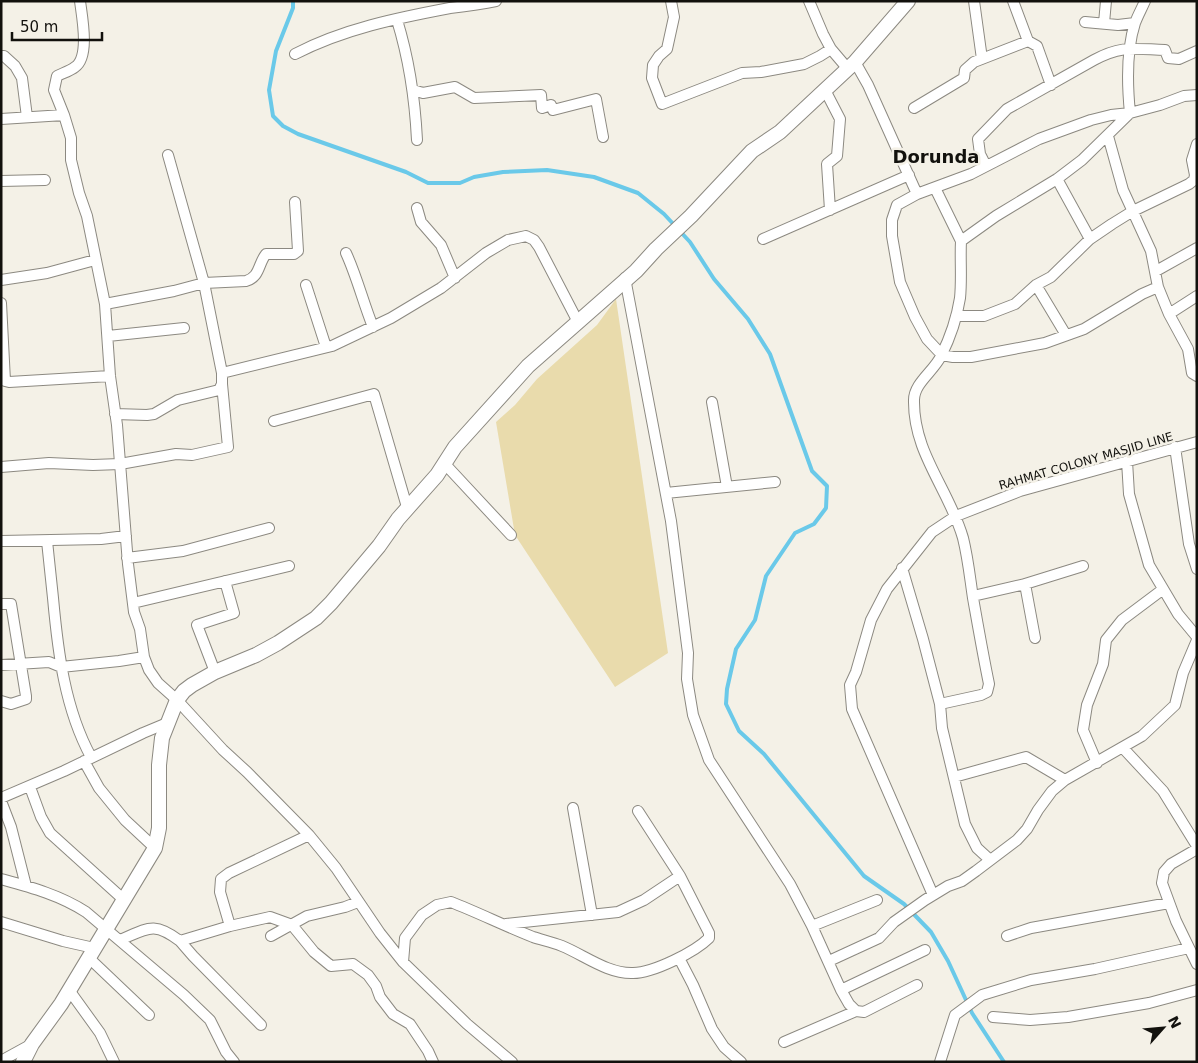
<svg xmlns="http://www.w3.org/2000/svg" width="1198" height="1063" font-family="'DejaVu Sans',sans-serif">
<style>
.green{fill:#e9dbac}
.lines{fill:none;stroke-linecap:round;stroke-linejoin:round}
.stream{stroke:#6ac9e9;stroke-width:4}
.minor-casing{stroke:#8c8981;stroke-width:12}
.tertiary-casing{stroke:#8c8981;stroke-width:16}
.minor{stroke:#fff;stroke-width:10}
.tertiary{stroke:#fff;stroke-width:14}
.labels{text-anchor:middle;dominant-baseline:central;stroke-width:5;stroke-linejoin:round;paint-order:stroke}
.street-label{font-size:12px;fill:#12110d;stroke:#f4f1e7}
.district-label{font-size:18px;font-weight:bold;fill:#12110d;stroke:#f4f1e7}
</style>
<rect width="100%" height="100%" fill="#f4f1e7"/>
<path class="green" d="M616,299l52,354 -53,34 -100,-152 -19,-113 19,-17 22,-26 60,-54z"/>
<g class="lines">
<path class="stream" d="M293,1v7l-17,43 -7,39 4,26 10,10 15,8 108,38 22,11h32l14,-6 29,-5 44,-2 47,7 44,16 26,21 26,28 24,37 34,40 22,35 42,117 15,15 -1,22 -12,16 -19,9 -29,43 -11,44 -19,29 -9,40 -1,15 13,27 25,23 100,122 40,28 27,28 17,29 24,52 32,49"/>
<defs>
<path id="minor" d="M80,1c2,16 10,56 -5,66 -5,4 -12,6 -18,9l-3,14 10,25 7,23v22l8,33 8,23 18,88 5,72 7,49 11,139 6,48 6,17 4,28 5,13 9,13 19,17 46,50 24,22 62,63 27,33 44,65 23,29 64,62 45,38
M671,1l3,16 -7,32 -8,7 -6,9 -1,13 10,26 80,-31 19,-1 43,-8 16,-8 11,-7 17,20
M809,1l14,33 8,15
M974,1l8,58
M1013,1l15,40 9,5 14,39
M1145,1c-3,7 -7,14 -10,22 -9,28 -8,60 -5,90l-19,2 -20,5 -52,19 -68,35 -54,20 -20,11 -5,15v16l8,46 15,35 12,22 15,16 11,2h18l74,-14 39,-14 58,-35 16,-7
M397,20c12,39 18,80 20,120
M1085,22l33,3 17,-2
M1104,23l2,-22
M295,54c48,-25 102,-36 155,-46 16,-2 31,-4 46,-7
M1,56h3l11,10 7,12 5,39
M855,62l13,23 49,109
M413,90l10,3 32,-6 19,11 67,-3 1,13 9,-3 2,5 43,-11 7,38
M825,90l15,29 -3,37 -10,8 3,46
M914,108l50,-30 1,-8 9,-8 54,-21
M1,119l63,-4
M1108,136l15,54 28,61 7,36 11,27 19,35 4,24 5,3
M168,155l36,128 18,90
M986,166l-6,-12 -2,-15 29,-30 87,-49c28,-15 40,-11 71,-10l3,8 11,1 18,-8
M1057,179l33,60
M1,181l44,-1
M935,188l26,53
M417,208l4,14 20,23 14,33
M763,239l146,-64
M346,253c11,24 17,49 27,74
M1156,271l41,-23
M625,278l46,243 17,132 -1,26 6,36 16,45 81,124 22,42 29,64 8,14 7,7
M1,280l46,-7 48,-13
M306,285l20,62
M1036,285l30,50
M1,303l4,78 4,1 101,-6
M105,304l69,-13 30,-8 42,-2c14,-4 12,-17 20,-27h28l4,-3 -3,-49
M1169,314l28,-18
M956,316h28l31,-12 21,-19 15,-8 39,-38 22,-15 21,-13 56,-27 5,-4 1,-5 -3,-15 5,-16
M108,336l76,-8
M712,402l15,85
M115,414l32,1 7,-1 24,-14 41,-10 3,-6v-11l110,-27 59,-28 50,-30 45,-35 22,-13 18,-4 8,4 5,7 39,75
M274,421l100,-27 33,113
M1175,447l14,97 8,25
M1127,461l2,33 20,71 29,49 19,23
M444,463l67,72
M1,467l48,-4 44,2 27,-1 56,-10 16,1 36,-8 -6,-63
M666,493l109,-11
M1,541l100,-2 25,-3
M47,541c2,19 4,38 6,57 5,55 12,111 38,159
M127,558l56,-7 86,-23
M902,568l21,71 17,65 2,24 23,96 12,24 12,11
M1025,584l10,54
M973,596l52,-12 58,-18
M133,603l156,-37
M1,604h10l15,92v3l-15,5 -10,-3
M1,665l48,-3 12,5 58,-6 25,-4
M215,672l-18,-47 37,-12 -9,-32
M940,704l41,-9 6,-3 2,-8c-6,-29 -11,-58 -16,-86 -3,-20 -5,-40 -10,-60 -14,-49 -50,-85 -49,-138 0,-17 20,-29 27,-44 9,-18 16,-39 19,-58 2,-19 0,-39 1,-57l35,-25 61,-37 25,-19 48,-47 30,-8 24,-9 13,-1
M1123,748l40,43 34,55
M84,761l15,27 26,32 30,28
M1097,763l-14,-33 4,-25 16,-41 3,-24 16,-20 40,-30
M954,777l72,-20 39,23
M30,787l11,30 9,16 73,66
M1,798l63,-27 79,-38 24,-10
M1,801l10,26 15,59
M573,808l19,107
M1197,849l-26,15 -7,8 -2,11 14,38 21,43
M1,879c29,8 59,16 85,33l98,83 26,25 16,32 8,10
M933,895l-81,-186 -2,-24 6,-13 15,-52 16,-31 45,-57 24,-16 64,-25 177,-49
M1,922l62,19 31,7
M506,924l112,-12 26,-12 36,-24
M230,926l-10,-34 1,-13 8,-6 80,-38
M812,926l65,-26
M271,936l36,-20 38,-9 13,-5
M1007,936l24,-8 138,-25
M120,940c28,-12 34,-19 60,1l50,-15 40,-9 22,8 22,27 17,14 22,-2 15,11 8,11 4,11 13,17 17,10 18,27 5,11
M180,941l13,15 68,69
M88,957l61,58
M679,958l14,27 19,44 12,18 17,15
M829,961l50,-23 15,-16 31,-22 23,-14 14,-5 14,-10 41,-31 10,-11 11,-19 14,-19 13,-11 77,-44 33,-31 8,-32 14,-33
M403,962l2,-24 17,-23 15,-10 14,-3c28,11 54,24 82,35 9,3 19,5 29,9 22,9 46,28 71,27 20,0 62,-21 76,-35v-5l-29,-57 -42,-65
M69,990l31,43 14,29
M841,990l84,-40
M993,1017l37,3 38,-3 81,-14 48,-13
M784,1042l72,-31 8,1 53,-27
M1,1061l31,-17
M940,1062l15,-47 27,-20 49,-15 64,-11 94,-21"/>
<path id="tertiary" d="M23,1062l9,-18 29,-40 94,-156 4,-20v-63l3,-27 15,-38 7,-9 8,-6 23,-13 41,-17 22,-12 38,-25 15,-15 48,-57 19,-27 39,-44 18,-28 73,-81 108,-95 20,-22 35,-33 61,-65 28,-19 75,-70 53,-61"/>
</defs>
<use href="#minor" class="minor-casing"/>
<use href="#tertiary" class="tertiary-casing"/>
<use href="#minor" class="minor"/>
<use href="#tertiary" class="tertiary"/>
</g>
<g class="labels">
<g class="street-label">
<text transform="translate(1086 461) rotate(-16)">RAHMAT COLONY MASJID LINE</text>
</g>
<g class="district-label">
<text x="936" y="156">Dorunda</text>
</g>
</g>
<rect width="1198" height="1063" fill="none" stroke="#12110d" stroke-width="5"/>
<g transform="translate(1163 1028) rotate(63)" stroke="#f4f1e7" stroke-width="4" paint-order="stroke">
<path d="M0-4L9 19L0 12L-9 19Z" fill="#12110d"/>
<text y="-8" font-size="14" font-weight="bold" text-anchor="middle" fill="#12110d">N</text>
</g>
<path d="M12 32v8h90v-8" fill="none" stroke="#12110d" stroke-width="2.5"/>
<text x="20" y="32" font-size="15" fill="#12110d" stroke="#f4f1e7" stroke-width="4" paint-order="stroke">50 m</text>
</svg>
